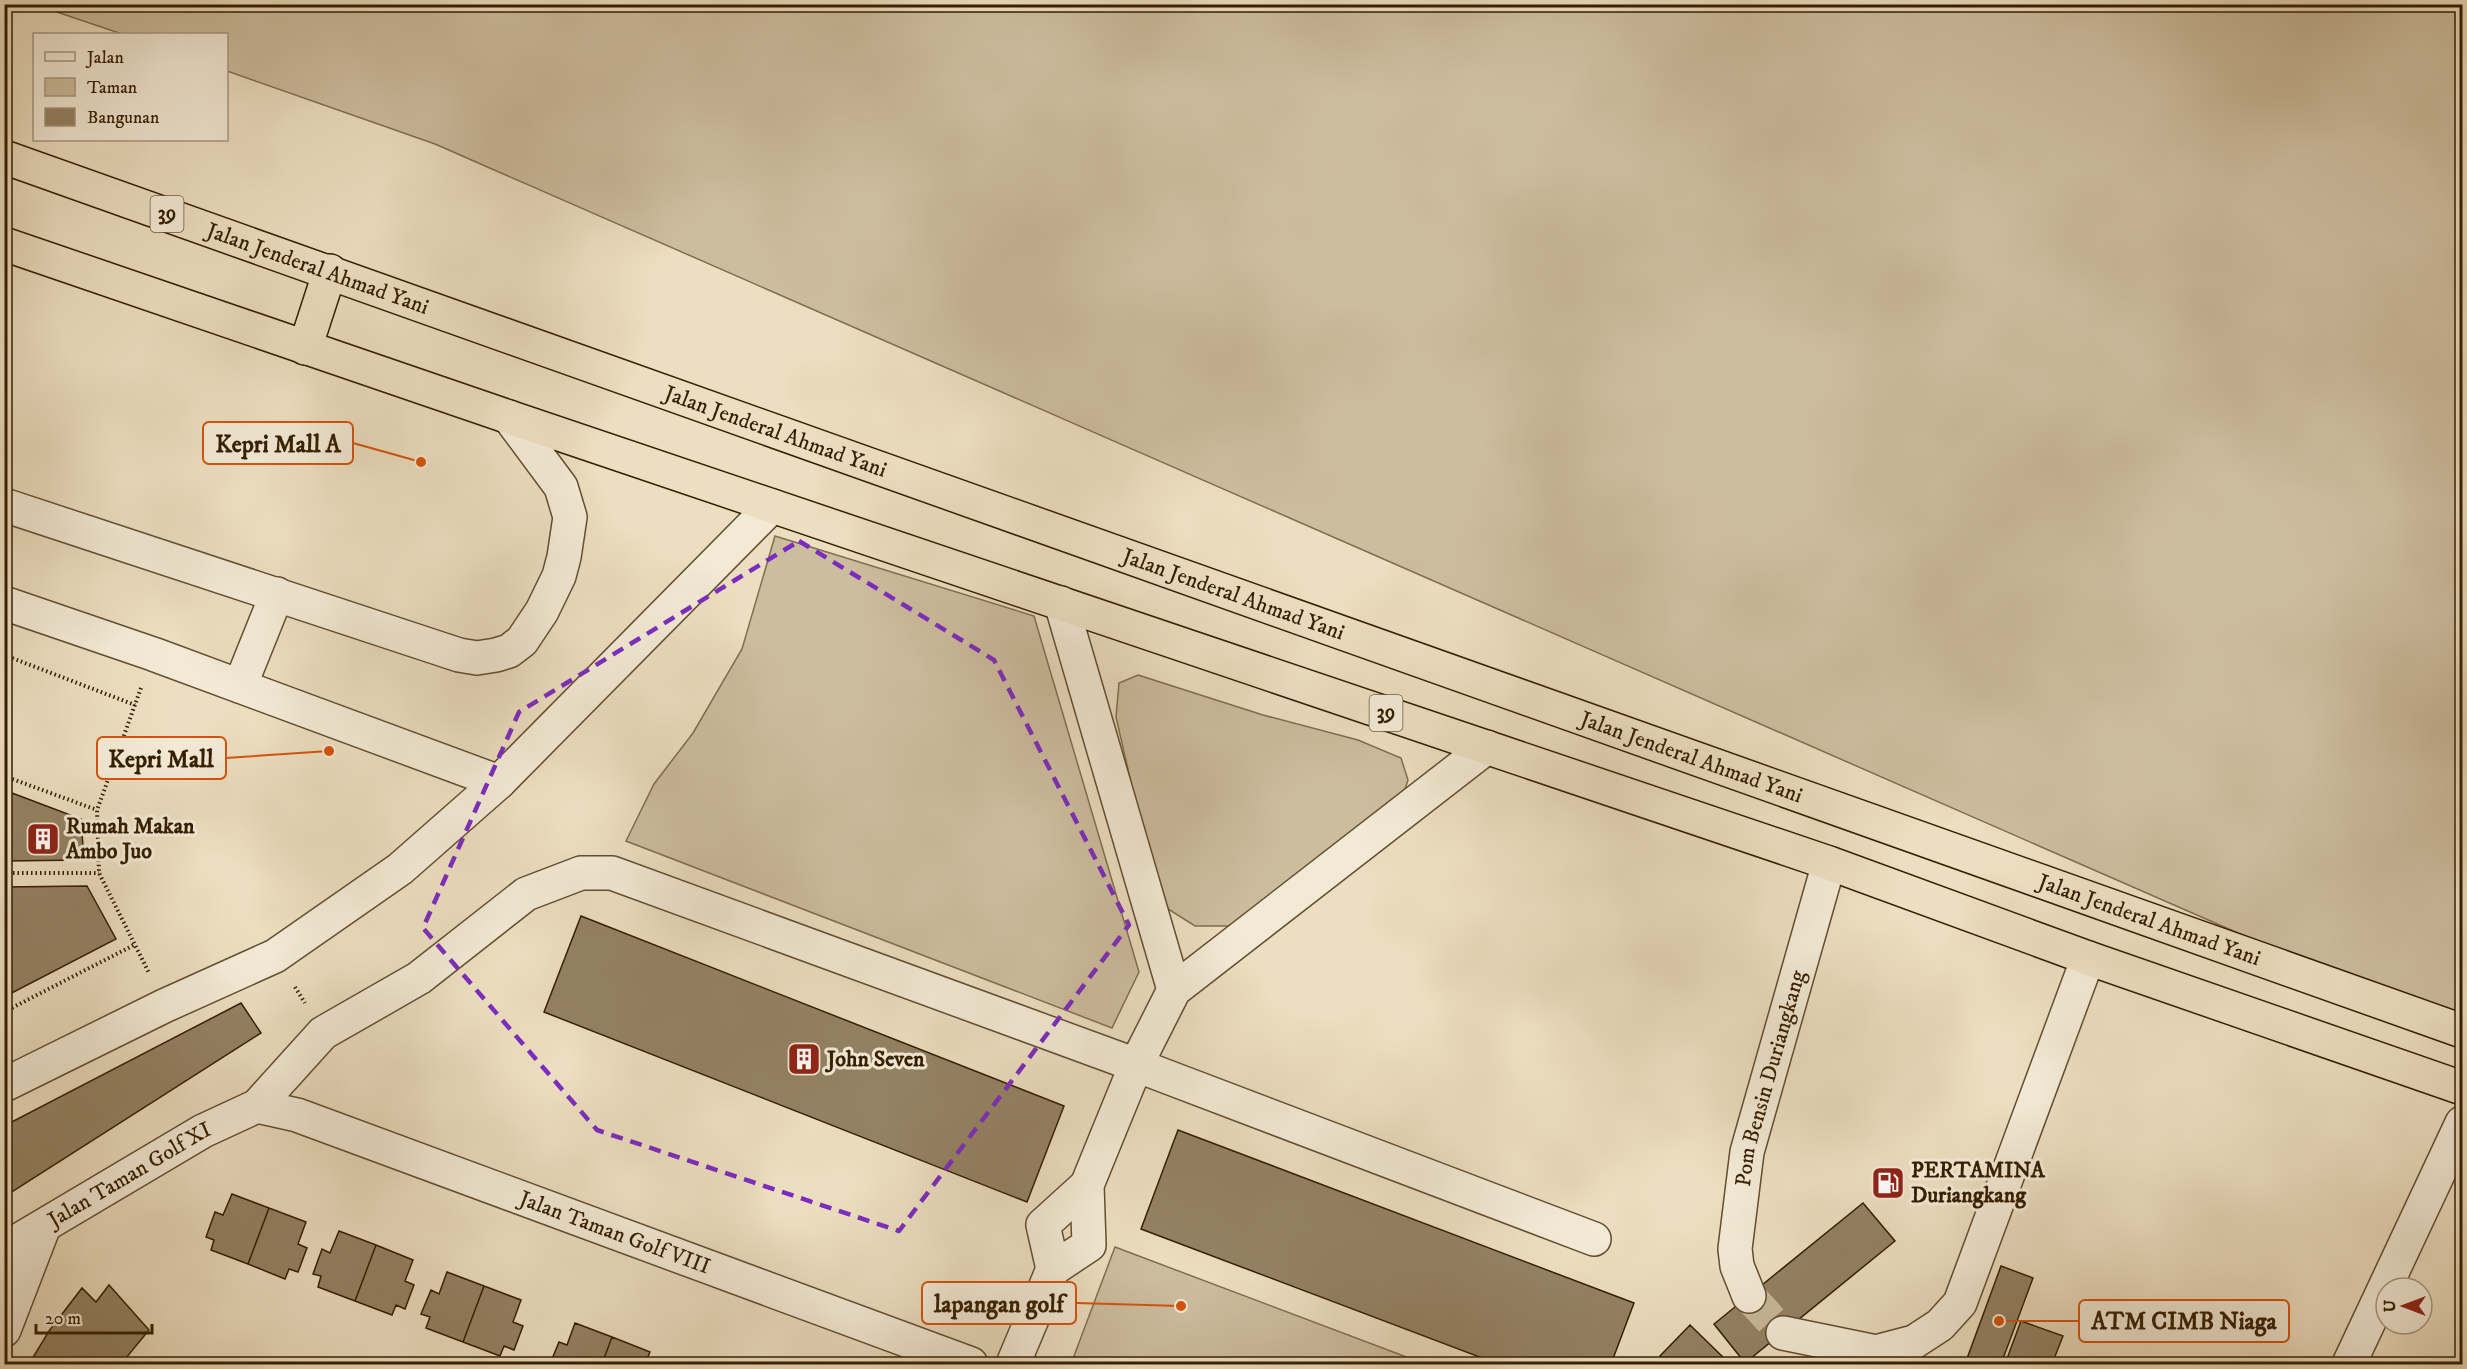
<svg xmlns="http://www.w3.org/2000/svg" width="2467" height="1369" font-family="'IM FELL DW Pica',serif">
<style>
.green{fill:#cdbd9f;stroke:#806e50;stroke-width:1.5}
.building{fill:#948264;stroke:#341e00;stroke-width:1.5}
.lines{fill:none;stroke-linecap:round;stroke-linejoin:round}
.minor-tunnel{stroke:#c7b89a;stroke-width:33;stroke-dasharray:33 16;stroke-linecap:butt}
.minor-casing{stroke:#624e30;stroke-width:36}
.highway-casing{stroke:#341e00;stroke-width:36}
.path{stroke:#341e00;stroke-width:4;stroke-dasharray:1.5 3;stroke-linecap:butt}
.minor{stroke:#f3ead6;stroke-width:33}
.highway{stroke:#ecdec0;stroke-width:33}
.marked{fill:none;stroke:#7b2cbf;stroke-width:4.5;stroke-dasharray:12 8;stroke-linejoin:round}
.labels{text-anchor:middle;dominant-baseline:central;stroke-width:6;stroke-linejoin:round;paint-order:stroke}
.shield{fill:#f3ead6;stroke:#6d5b40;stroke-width:1.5}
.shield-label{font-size:21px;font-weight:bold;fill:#341e00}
.street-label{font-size:22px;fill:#341e00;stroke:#f3ead6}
.poi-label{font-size:22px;font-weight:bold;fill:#341e00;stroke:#f3ead6;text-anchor:start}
.leader{fill:none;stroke:#d6530b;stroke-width:2}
.callout-dot{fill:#d6530b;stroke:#f3ead6;stroke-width:2}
.callout{fill:#f3ead6;stroke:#d6530b;stroke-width:2}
.callout-label{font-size:24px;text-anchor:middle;font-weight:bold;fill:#341e00}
</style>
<rect width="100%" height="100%" fill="#ecdec0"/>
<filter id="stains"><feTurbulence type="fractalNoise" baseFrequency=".00333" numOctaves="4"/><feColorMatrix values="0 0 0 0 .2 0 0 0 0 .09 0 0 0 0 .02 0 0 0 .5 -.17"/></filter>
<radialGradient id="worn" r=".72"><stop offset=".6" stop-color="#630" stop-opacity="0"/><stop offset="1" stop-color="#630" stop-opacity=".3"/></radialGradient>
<path class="green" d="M36,5h2426v1026l-2027,-887 -208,-73 -1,-37h-104z
M775,536l259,80 105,356 -27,56 -486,-187 28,-57 39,-51 49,-84z
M1138,675l125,40 95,25 43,18 7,22 -7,21 -170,125h-36l-27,-17 -13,-22 -39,-170 3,-34z
M1115,1247l310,117h-354z"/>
<path class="building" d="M4,790l77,29 3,41 -80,1z
M87,886l29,53 -112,58v-110z
M581,916l483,190 -37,96 -483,-190z
M241,1003l20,30 -257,164v-71z
M1178,1130l456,173 -23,61h-113l-357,-135z
M232,1194l37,14 -21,56 -37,-14 3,-10 -8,-3 9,-25 8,3z
M1863,1203l32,38 -150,122 -31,-39z
M269,1208l37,14 -8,22 9,4 -9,24 -9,-3 -4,10 -37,-15z
M339,1231l37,14 -21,56 -37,-14 3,-11 -8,-2 9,-25 8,4z
M376,1245l37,15 -8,21 9,4 -9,24 -9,-4 -4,10 -37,-14z
M2001,1266l32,12 -32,86h-36z
M447,1272l37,14 -21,56 -37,-14 4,-11 -9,-3 10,-24 8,4z
M109,1285l40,45 -28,34h-92l20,-33 33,-43 14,14z
M484,1286l37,14 -8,22 10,4 -9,24 -10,-4 -4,10 -37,-14z
M2021,1321l42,15 -11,28h-47z
M575,1323l37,14 -10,27h-52l9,-22 8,3z
M1690,1325l40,39h-62l-8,-8z
M612,1337l38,15 -5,12h-43z"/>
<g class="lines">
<path class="minor-tunnel" d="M1749,1296l34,37"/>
<defs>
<g id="minor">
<path d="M4,505l455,150 18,3 19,-3 13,-4 13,-10 20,-30 17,-35 5,-19 6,-40 -9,-30 -52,-70"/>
<path d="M4,603l149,51 346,128"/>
<path d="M1061,603l113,387"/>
<path d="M240,686l37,-92"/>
<path d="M4,1085l160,-79 111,-50 125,-87 99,-87 273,-276"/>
<path id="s1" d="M257,1106l40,9 674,249"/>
<path id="s2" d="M4,1249l199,-118 54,-25 66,-73 96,-55 107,-84 55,-21h31l524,192 38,-75 313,-243"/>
<path d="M1053,1269l-10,-44 44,-40"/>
<path id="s3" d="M1749,1296l-12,-30 -2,-17 12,-97 82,-289"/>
<path d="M4,1330l40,-104"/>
<path d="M1783,1333l93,19 38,-10 26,-17 20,-22 128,-345"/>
<path d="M1013,1364l40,-95 36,-24 -2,-60 49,-120 458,174"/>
<path d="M2349,1364l113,-241"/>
</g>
<g id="highway">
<path id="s4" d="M4,157l2458,874"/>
<path d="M4,244l505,173 1320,446 259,95 374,130"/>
<path d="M305,348l25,-77"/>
</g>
</defs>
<use href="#minor" class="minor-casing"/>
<use href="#highway" class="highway-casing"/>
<path class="path" d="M4,655l131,50
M141,688l-44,122 2,63 50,100
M4,776l93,34
M4,873h95
M295,987l10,16
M4,1012l132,-68"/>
<use href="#minor" class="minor"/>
<use href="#highway" class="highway"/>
</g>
<path class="marked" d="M799,541l195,119 135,265 -230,306 -302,-101 -174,-202 96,-216z"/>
<defs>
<symbol id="building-square" viewBox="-11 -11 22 22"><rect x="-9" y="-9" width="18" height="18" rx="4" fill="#8f2418" stroke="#f3ead6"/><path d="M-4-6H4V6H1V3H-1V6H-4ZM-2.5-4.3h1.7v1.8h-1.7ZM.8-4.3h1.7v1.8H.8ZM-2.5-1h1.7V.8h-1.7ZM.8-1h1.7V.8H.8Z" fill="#fff"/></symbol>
<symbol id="fuel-square" viewBox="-11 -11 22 22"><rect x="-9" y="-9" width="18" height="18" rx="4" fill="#8f2418" stroke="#f3ead6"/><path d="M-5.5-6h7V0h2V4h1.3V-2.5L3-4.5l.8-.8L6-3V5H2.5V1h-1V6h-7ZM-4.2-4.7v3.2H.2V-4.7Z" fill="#fff"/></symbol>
</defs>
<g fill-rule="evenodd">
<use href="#building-square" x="24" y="820" width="38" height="38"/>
<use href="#building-square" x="785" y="1040" width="38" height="38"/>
<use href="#fuel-square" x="1869" y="1164" width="38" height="38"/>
</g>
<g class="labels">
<g class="shield">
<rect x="150.5" y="196" width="33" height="36" rx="4.5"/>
<rect x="1369.5" y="695" width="33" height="36" rx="4.5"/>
</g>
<g class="shield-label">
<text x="167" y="214">39</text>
<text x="1386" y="713">39</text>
</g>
<g class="street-label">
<text stroke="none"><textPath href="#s4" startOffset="333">Jalan Jenderal Ahmad Yani</textPath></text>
<text stroke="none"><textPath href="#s4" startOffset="819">Jalan Jenderal Ahmad Yani</textPath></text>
<text stroke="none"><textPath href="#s4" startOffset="1305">Jalan Jenderal Ahmad Yani</textPath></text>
<text stroke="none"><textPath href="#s4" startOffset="1791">Jalan Jenderal Ahmad Yani</textPath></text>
<text stroke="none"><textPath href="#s4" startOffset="2277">Jalan Jenderal Ahmad Yani</textPath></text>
<text stroke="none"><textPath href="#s3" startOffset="224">Pom Bensin Duriangkang</textPath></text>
<text stroke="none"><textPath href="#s2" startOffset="146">Jalan Taman Golf XI</textPath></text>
<text stroke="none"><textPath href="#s1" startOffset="380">Jalan Taman Golf VIII</textPath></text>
</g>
<g class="poi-label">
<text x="66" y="826">Rumah Makan<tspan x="66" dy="25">Ambo Juo</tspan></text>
<text x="827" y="1059">John Seven</text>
<text x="1911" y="1170">PERTAMINA<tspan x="1911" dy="25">Duriangkang</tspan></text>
</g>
</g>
<path class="leader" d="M421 462L353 443M329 751L226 758M1181 1306L1076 1303M1999 1321L2079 1321"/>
<g class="callout-dot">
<circle cx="421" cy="462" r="6"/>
<circle cx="329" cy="751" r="6"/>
<circle cx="1181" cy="1306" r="6"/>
<circle cx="1999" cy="1321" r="6"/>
</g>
<g class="callout">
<rect x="203" y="422" width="150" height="42" rx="6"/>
<rect x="97" y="737" width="129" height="42" rx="6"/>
<rect x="922" y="1282" width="154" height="42" rx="6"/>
<rect x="2079" y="1300" width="210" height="42" rx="6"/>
</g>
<g class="callout-label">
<text x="278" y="452">Kepri Mall A</text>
<text x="161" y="767">Kepri Mall</text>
<text x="999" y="1312">lapangan golf</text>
<text x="2184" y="1329">ATM CIMB Niaga</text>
</g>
<rect width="2467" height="1369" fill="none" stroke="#ecdec0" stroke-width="24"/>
<rect x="6" y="6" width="2455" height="1357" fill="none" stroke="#341e00" stroke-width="3"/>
<rect x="12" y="12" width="2443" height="1345" fill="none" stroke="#341e00" stroke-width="1.5"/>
<rect x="33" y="33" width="195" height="108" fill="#f3ead6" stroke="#a79880" stroke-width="1.5"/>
<rect x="45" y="52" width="30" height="9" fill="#f3ead6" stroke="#a79880" stroke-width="1.5"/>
<text x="87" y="63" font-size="18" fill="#341e00">Jalan</text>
<rect x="45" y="78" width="30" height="18" fill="#cdbd9f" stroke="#a79880" stroke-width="1.5"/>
<text x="87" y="93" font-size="18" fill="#341e00">Taman</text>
<rect x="45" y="108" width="30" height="18" fill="#948264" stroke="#a79880" stroke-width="1.5"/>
<text x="87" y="123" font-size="18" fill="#341e00">Bangunan</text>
<g transform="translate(2404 1306) rotate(270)"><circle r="28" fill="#f3ead6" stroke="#a79880" stroke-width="1.5"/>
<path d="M0-4.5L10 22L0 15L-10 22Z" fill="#8f2418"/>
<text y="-9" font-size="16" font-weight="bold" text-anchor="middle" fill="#341e00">U</text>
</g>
<path d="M36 1324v9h116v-9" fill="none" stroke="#341e00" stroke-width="3"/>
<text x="45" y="1324" font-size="18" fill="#341e00" stroke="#f3ead6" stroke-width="4.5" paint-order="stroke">20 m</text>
<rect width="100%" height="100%" filter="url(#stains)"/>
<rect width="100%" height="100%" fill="url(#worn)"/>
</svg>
